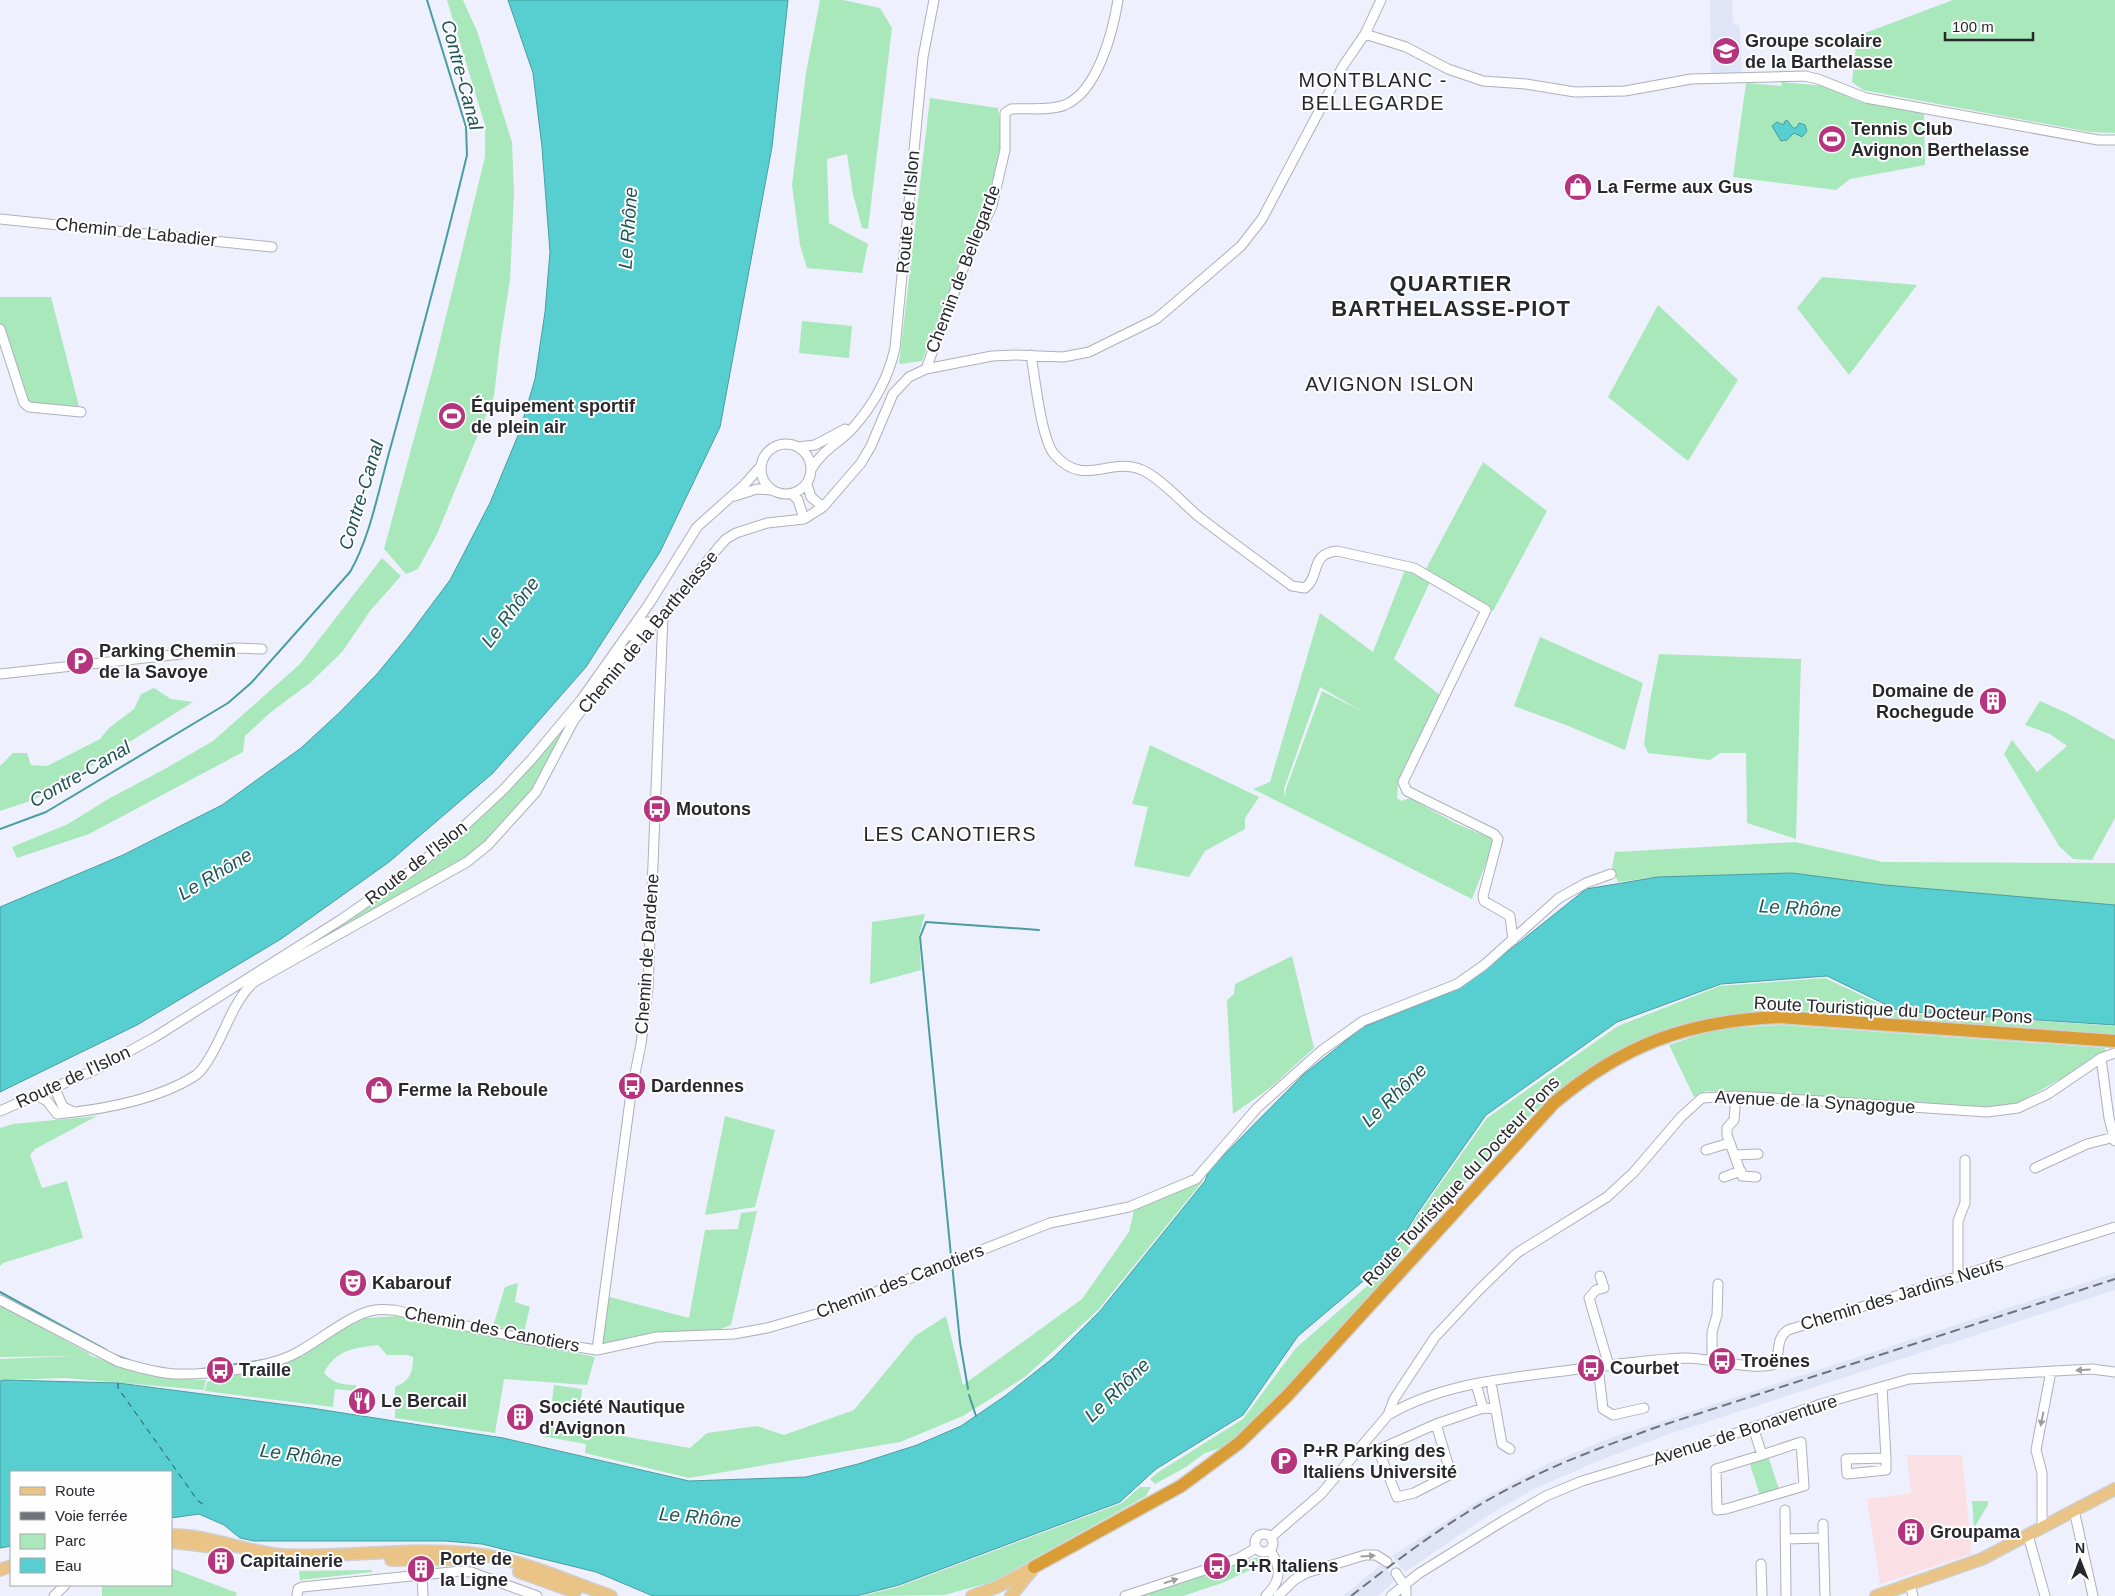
<svg xmlns="http://www.w3.org/2000/svg" width="2115" height="1596" font-family="Arial,sans-serif">
<style>
.commercial{fill:#fae0e4}
.built{fill:#e0e4f7}
.green{fill:#a9e8bb;fill-rule:evenodd}
.water{fill:#57cfd0;stroke:#499d9f}
.lines{fill:none;stroke-linecap:round;stroke-linejoin:round}
.stream{stroke:#499d9f;stroke-width:2}
.ferry{stroke:#215555;stroke-width:1;stroke-dasharray:6 5;stroke-linecap:butt}
.minor-casing{stroke:#aeb0bb;stroke-width:11}
.major-casing{stroke:#cfcfd1;stroke-width:14}
.highway-casing{stroke:#cfcfd1;stroke-width:15}
.minor{stroke:#fff;stroke-width:9}
.major{stroke:#e9c486;stroke-width:11}
.highway{stroke:#da9c35;stroke-width:12}
.rail{stroke:#71727a;stroke-width:2;stroke-dasharray:10 5;stroke-linecap:butt}
.oneway{fill:#9e9ea0}
.labels{text-anchor:middle;dominant-baseline:central;stroke-width:4;stroke-linejoin:round;paint-order:stroke}
.poi-label{font-size:18px;font-weight:bold;fill:#27272c;stroke:#fefefe;text-anchor:start}
.street-label{font-size:18px;fill:#27272c;stroke:#fefefe}
.water-label{font-size:19px;font-style:italic;fill:#215555;stroke:#fefefe}
.quarter-label{font-size:20px;letter-spacing:1px;fill:#27272c;stroke:#fefefe}
.district-label{font-size:22px;font-weight:bold;letter-spacing:1px;fill:#27272c;stroke:#fefefe}
</style>
<rect width="100%" height="100%" fill="#eef0fd"/>
<path class="commercial" d="M1907,1455h55l10,99 -92,30 -13,-85 44,-6z"/>
<path class="built" d="M1710,0h22l1,24 6,1 1,4 2,44 -31,2z
M2115,1273v17l-452,146 -72,28 -57,25 -45,26 -84,57 -13,-16 84,-54 67,-36 67,-28z
M1382,1564l14,16 -18,16h-35z"/>
<path class="green" d="M447,0h16l14,31 35,111 2,51 -4,87 -10,64 -6,52 -57,138 -19,35 -12,5 -22,-25 52,-192 49,-200v-32z
M820,0h23l37,8 12,20 -24,201 -6,-1 -9,-34 -6,-40 -20,5 2,64 39,21 -6,29 -55,-5 -7,-23 -8,-60 14,-112z
M1953,0h162v133l-25,-1 -227,-42 -11,-8 5,-46z
M1781,82l45,4 32,15 66,12 1,52 -75,14 -14,11 -103,-13 13,-94 36,3z
M930,98l68,10 5,42 -14,57 -38,81 -29,73 -23,3z
M1822,277l95,8 -68,90 -52,-67z
M0,297h51l28,109 -43,-1 -10,-5 -26,-76z
M1658,305l80,75 -50,81 -80,-64z
M802,321l50,5 -3,32 -50,-5z
M1483,462l64,49 -54,100 -67,-42z
M382,558l19,18 -31,35 -28,41 -32,31 -39,29 -26,24 -2,16 -154,82 -72,24 -5,-11 56,-23 42,-26 53,-28 50,-29 87,-77z
M1405,570l25,12 -36,77 46,36 -42,91 -1,12 5,3 8,-3 45,25 40,17 -23,59 -219,-110 17,-7 50,-169 53,39zM1320,687l43,25 -41,-21 -36,98 -1,9 -1,-9z
M1540,637l103,46 -18,67 -59,-25 -52,-19z
M1659,654l142,5 -5,180 -49,-16 -1,-70h-26l-10,7 -62,-7 -4,-9 6,-44z
M154,688l17,11 22,3 -124,78 -36,20 -33,11v-45l13,-13h14l4,12 16,1 53,-27 10,-12 24,-18 7,-15z
M2040,701l27,12 48,27v78l-23,42 -19,-1 -14,-13 -55,-92 8,-14 25,32 30,-26 -17,-12 -25,-9z
M565,726l-25,58 -64,70 -164,91 7,-7c33,-22 69,-42 101,-68 53,-42 103,-90 145,-144z
M1150,745l109,52 -14,21v11l-40,22 -16,26 -55,-11 14,-59 -16,-3z
M1795,842l88,20 232,1v42l-230,-20 -93,-12 -134,4 -40,5 -6,-14 3,-16z
M925,914l-6,22 2,34 -51,14 2,-62z
M1292,956l22,92 -44,40 -37,26 -6,-114 7,-6 1,-10z
M1825,978l72,34 34,3v6l-161,-13 -92,17 -60,26 -58,37 -31,29 -87,91 -71,87 -107,120 -37,31 -22,7 -19,14 -31,17 -5,-5 10,-8 83,-52 53,-71 85,-74 37,-59 69,-97 131,-92 102,-40z
M1935,1014l180,12v9l-178,-13z
M1781,1025l324,23v5l-88,51 -31,3 -280,-16 -12,6 -25,-52 47,-16z
M97,1116l-62,33 -5,6 12,33 25,-7 16,57 -80,25 -3,3v-138l13,-4z
M725,1116l50,14 -20,77 -50,8z
M1203,1181l-105,129 -73,67 -62,39 -63,26 -211,36 -104,-25 1,-9 -44,-8 1,-14 147,26 17,-15 50,-7 27,9 70,-25 61,-74 31,-20 17,69 119,-86 47,-67 5,-22z
M757,1211l-26,114 -13,5 -62,5 -57,12 7,-51 83,22 16,-88 33,-1 3,-16z
M518,1283l-3,19 15,5 -6,25 -31,-6 12,-39z
M0,1305l90,49 -1,1 54,19 20,4 43,2 -2,10 -139,-12 -65,2v-21l77,-3 -77,1z
M401,1316l194,41 -8,28 -83,-6 -9,54 -100,-15v-31c15,-6 18,-15 18,-30l-5,-2h-21l-9,-10c-23,3 -42,4 -54,28 9,10 18,12 32,12v6l-21,-2 -2,18 -128,-16 2,-9 45,-15 51,-11 30,-21 32,-17z
M554,1385l28,4 -2,17 -28,-5z
M1768,1456l11,33 -19,6 -11,-33z
M1140,1487h11l-5,9 -154,86 -48,13 -84,1 38,-9 224,-84z
M1972,1501h16v4l-14,23z
M1258,1557l5,5v2l-41,19 -39,13h-48z
M171,1568l61,23 5,2 -1,3h-134v-11h69z
M372,1570v2l-72,8 -1,-9z"/>
<path class="water" d="M508,0h280l-16,147 -52,280 -60,125 -74,115 -93,106 -104,89 -108,77 -144,86 -137,67v-185l123,-52 99,-50 79,-57 39,-36 37,-38 32,-39 41,-55 40,-77 29,-70 16,-54 10,-67 5,-60 -8,-105 -9,-74z
M1787,120l6,8h3l3,-5 6,2 2,6 -5,6 -8,-4 -7,7 -6,1 -9,-15 5,-4 7,3v-3z
M1792,873l93,12 230,20v120l-216,-14 -72,-35 -106,8 -104,38 -131,93 -70,100 -31,51 -23,16 -64,54 -55,79 -87,54 -36,33 -221,83 -43,11h-203l-57,-24 -114,-28 -37,-3h-191l-14,-3 -16,-13 -25,-11 -28,4v-46h-160v74l-11,2v-167l5,-1 113,3 193,25 192,30 186,43 117,-4 52,-13 59,-19 44,-19 44,-30 48,-38 47,-47 105,-130 4,-11 95,-96 59,-47 92,-37 56,-41 75,-60 72,-12z"/>
<g class="lines">
<path class="stream" d="M0,829l46,-17 182,-109 23,-20 99,-111c21,-36 30,-89 42,-130 26,-95 52,-191 75,-287l-1,-28 -39,-127
M951,1256l-31,-319 6,-15 113,8
M952,1264l8,78 8,47
M0,1292l106,58
M112,1354l19,7
M202,1369l62,-9
M969,1395l7,21"/>
<path class="ferry" d="M118,1383v5l80,113 8,5"/>
<defs>
<path id="minor" d="M1365,34l41,13 42,22 35,12 43,3 49,8 50,-1 66,-12 114,-3 13,3 48,19 232,42h17
M0,219l272,28
M0,329l24,74 5,4 52,5
M1031,355c4,23 10,83 23,99 30,35 55,2 88,16 17,7 41,33 56,46 31,24 63,47 94,70l13,2c16,-12 4,-34 32,-37l77,17 72,42 -83,172 4,9 87,43 4,5 -15,57 1,5 26,15 3,24
M926,369l40,-108 26,-55 13,-56v-37l6,-4c18,-1 38,2 54,-4 33,-14 48,-74 53,-105
M761 469a25 25 0 1 1 50 0a25 25 0 1 1-50 0Z
M798,447l17,-2 30,-16
M812,468c12,-19 25,-24 39,-38 22,-24 37,-50 44,-82l28,-291 11,-57
M807,484l4,13 12,10
M792,494l6,6 6,19
M735,496l22,-7 14,1
M630,636l17,-14h9
M0,674l235,-26 27,1
M2101,1058l8,60 6,23
M55,1089l8,18 9,4
M38,1096l9,5 10,13c42,-4 99,-14 136,-37 6,-3 13,-13 17,-20 15,-24 23,-56 44,-75l213,-120 21,-17 48,-53 38,-72 49,-64 40,-41 55,-67 8,-9 10,-6 31,-10 37,-4 19,-12 38,-44 10,-17 22,-52 16,-17 17,-8 66,-13 24,-1 47,2 26,-5 67,-33 19,-16 66,-57 21,-27 81,-153 22,-32 16,-34
M1736,1096l-2,24 -7,8v7l15,41 14,1
M0,1111l97,-42 58,-32 187,-118 72,-50 46,-39 43,-40 28,-30 50,-60 68,-96 48,-77 47,-42 17,-19
M1706,1150l23,-7
M1735,1155l23,-1
M2035,1168l52,-24 27,-7
M1724,1177l17,-6
M1600,1276l4,12 -8,2 -7,8 20,68
M1958,1277v-56l7,-18v-43
M0,1300l119,62c18,5 37,11 56,12 32,1 96,-6 123,-22 21,-11 54,-39 77,-42 6,-1 13,0 19,0l131,29 72,11 60,-13 77,-3 33,-6 63,-18 220,-87 79,-16 67,-28 61,-71 64,-57 42,-30 94,-37 27,-19 75,-67 27,-15 25,-9
M597,1350l34,-257 10,-49 7,-56 15,-373
M1712,1360v-28l5,-17 1,-31
M1598,1367l5,42 10,6 31,-7
M1476,1384l7,24
M1882,1387l4,71v12l-39,4 -1,-15 40,-1
M1492,1388l10,56 8,5
M1388,1415c58,-34 125,-37 191,-46 35,-4 70,-10 106,-11 24,0 67,12 87,7 11,-8 1,-25 16,-35l327,-103
M1436,1424l15,50 -37,19 -17,4 -17,-43v-5l56,-25 47,-16 13,1
M1753,1427l9,28 39,-13 3,44 -78,23 -9,1 -1,-41 46,-14
M1785,1510l1,86
M2074,1510l19,86
M1823,1524l2,72
M2042,1528v-55l-6,-23 15,-79
M1255 1543a9 9 0 1 1 18 0a9 9 0 1 1-18 0Z
M2028,1535l17,61
M1271,1537l50,-43 67,-79 6,-16 41,-62 45,-48 37,-36 90,-56 27,-25 47,-55 21,-19 34,-2 85,5 166,11 31,-4 30,-14 53,-36 14,-5
M1786,1539l34,-1
M1761,1564l1,32
M422,1572l1,24
M1396,1573l10,15v8
M1910,1585l3,11
M54,1596l11,-11
M297,1596l1,-7 4,-2 159,-16 10,1 66,24
M1125,1596l92,-30 22,-8 17,-10
M1266,1596c15,-15 16,-28 4,-46
M1278,1596l16,-16 12,-7 59,-18h11l11,7
M1391,1596l27,-22 85,-53 43,-25 36,-15 116,-35 123,-42 88,-25 183,-10 23,3"/>
<path id="major" d="M171,1535c39,0 74,17 112,20 62,3 124,-8 186,-2 49,5 96,27 142,43
M171,1542l43,5
M391,1560l62,-1
M0,1570l11,-4
M519,1572l56,20
M972,1596l25,-9 37,-20
M1011,1596l21,-26
M1876,1596l106,-37 133,-70"/>
<path id="highway" d="M1034,1567l147,-81 58,-43 48,-47 267,-293c70,-59 134,-82 225,-86l336,24"/>
</defs>
<use href="#minor" class="minor-casing"/>
<use href="#major" class="major-casing"/>
<use href="#highway" class="highway-casing"/>
<use href="#minor" class="minor"/>
<use href="#major" class="major"/>
<use href="#highway" class="highway"/>
<path class="rail" d="M1351,1596c55,-43 112,-86 175,-116 42,-21 85,-36 128,-52l461,-149"/>
</g>
<defs><path id="oneway-solid" d="M-6-.8H1V-3.2L6.5 0L1 3.2V.8H-6Z" transform="scale(1.25)"/></defs>
<g class="oneway">
<use href="#oneway-solid" transform="translate(2083 1370) rotate(177)"/>
<use href="#oneway-solid" transform="translate(2042 1419) rotate(101)"/>
<use href="#oneway-solid" transform="translate(1368 1556) rotate(-4)"/>
<use href="#oneway-solid" transform="translate(1171 1581) rotate(-18)"/>
</g>
<defs>
<symbol id="school-disc" viewBox="-11 -11 22 22"><circle r="9.5" fill="#b6347d" stroke="#fefefe"/><path d="M0-5L7-2L0 1L-7-2ZM-4 1L0 2.5L4 1V4Q0 6-4 4Z" fill="#fff"/></symbol>
<symbol id="stadium-disc" viewBox="-11 -11 22 22"><circle r="9.5" fill="#b6347d" stroke="#fefefe"/><path d="M0-5a6.5 5 0 1 0 0 10a6.5 5 0 1 0 0-10ZM-3.5-1.8h7v3.6h-7Z" fill="#fff"/></symbol>
<symbol id="shop-disc" viewBox="-11 -11 22 22"><circle r="9.5" fill="#b6347d" stroke="#fefefe"/><path d="M-5-2.5h2.3a2.7 3.5 0 0 1 5.4 0H5L5.5 6h-11ZM-1.5-2.5h3a1.5 2.3 0 0 0-3 0Z" fill="#fff"/></symbol>
<symbol id="parking-disc" viewBox="-11 -11 22 22"><circle r="9.5" fill="#b6347d" stroke="#fefefe"/><path d="M-3.5-5.5H1a3.5 3.5 0 0 1 0 7H-1V5.5H-3.5ZM-1-3.4V-.6H.8a1.4 1.4 0 0 0 0-2.8Z" fill="#fff"/></symbol>
<symbol id="building-disc" viewBox="-11 -11 22 22"><circle r="9.5" fill="#b6347d" stroke="#fefefe"/><path d="M-4-6H4V6H1V3H-1V6H-4ZM-2.5-4.3h1.7v1.8h-1.7ZM.8-4.3h1.7v1.8H.8ZM-2.5-1h1.7V.8h-1.7ZM.8-1h1.7V.8H.8Z" fill="#fff"/></symbol>
<symbol id="bus-disc" viewBox="-11 -11 22 22"><circle r="9.5" fill="#b6347d" stroke="#fefefe"/><path d="M-5-6H5V4H4V6H2V4H-2V6H-4V4H-5ZM-3.5-4V0h7V-4ZM-3.5 1.2v1.5H-2V1.2ZM2 1.2v1.5H3.5V1.2Z" fill="#fff"/></symbol>
<symbol id="theatre-disc" viewBox="-11 -11 22 22"><circle r="9.5" fill="#b6347d" stroke="#fefefe"/><path d="M-5-5.5Q0-4 5-5.5V0Q5 5 0 6Q-5 5-5 0ZM-3.3-2.5H-1v1.5H-3.3ZM1-2.5H3.3v1.5H1ZM-2.8 1Q0 5.5 2.8 1Z" fill="#fff"/></symbol>
<symbol id="restaurant-disc" viewBox="-11 -11 22 22"><circle r="9.5" fill="#b6347d" stroke="#fefefe"/><path d="M-5-6h1v4h1v-4h1v4h1v-4h1v5L-1.5 .5V6h-2V.5L-5-1ZM5-6V6H3V1.5H1.5Q1.5-4 5-6Z" fill="#fff"/></symbol>
</defs>
<g fill-rule="evenodd">
<use href="#school-disc" x="1710" y="35" width="32" height="32"/>
<use href="#stadium-disc" x="1816" y="123" width="32" height="32"/>
<use href="#shop-disc" x="1562" y="171" width="32" height="32"/>
<use href="#stadium-disc" x="436" y="400" width="32" height="32"/>
<use href="#parking-disc" x="64" y="645" width="32" height="32"/>
<use href="#building-disc" x="1977" y="685" width="32" height="32"/>
<use href="#bus-disc" x="641" y="793" width="32" height="32"/>
<use href="#bus-disc" x="616" y="1070" width="32" height="32"/>
<use href="#shop-disc" x="363" y="1074" width="32" height="32"/>
<use href="#theatre-disc" x="337" y="1267" width="32" height="32"/>
<use href="#bus-disc" x="1706" y="1345" width="32" height="32"/>
<use href="#bus-disc" x="1575" y="1352" width="32" height="32"/>
<use href="#bus-disc" x="204" y="1354" width="32" height="32"/>
<use href="#restaurant-disc" x="346" y="1385" width="32" height="32"/>
<use href="#building-disc" x="504" y="1401" width="32" height="32"/>
<use href="#parking-disc" x="1268" y="1445" width="32" height="32"/>
<use href="#building-disc" x="1895" y="1516" width="32" height="32"/>
<use href="#building-disc" x="205" y="1545" width="32" height="32"/>
<use href="#bus-disc" x="1201" y="1550" width="32" height="32"/>
<use href="#building-disc" x="405" y="1553" width="32" height="32"/>
</g>
<g class="labels">
<g class="poi-label">
<text x="1745" y="41">Groupe scolaire<tspan x="1745" dy="21">de la Barthelasse</tspan></text>
<text x="1851" y="129">Tennis Club<tspan x="1851" dy="21">Avignon Berthelasse</tspan></text>
<text x="1597" y="187">La Ferme aux Gus</text>
<text x="471" y="406">Équipement sportif<tspan x="471" dy="21">de plein air</tspan></text>
<text x="99" y="651">Parking Chemin<tspan x="99" dy="21">de la Savoye</tspan></text>
<text x="1974" y="691" text-anchor="end">Domaine de<tspan x="1974" dy="21">Rochegude</tspan></text>
<text x="676" y="809">Moutons</text>
<text x="651" y="1086">Dardennes</text>
<text x="398" y="1090">Ferme la Reboule</text>
<text x="372" y="1283">Kabarouf</text>
<text x="1741" y="1361">Troënes</text>
<text x="1610" y="1368">Courbet</text>
<text x="239" y="1370">Traille</text>
<text x="381" y="1401">Le Bercail</text>
<text x="539" y="1407">Société Nautique<tspan x="539" dy="21">d'Avignon</tspan></text>
<text x="1303" y="1451">P+R Parking des<tspan x="1303" dy="21">Italiens Université</tspan></text>
<text x="1930" y="1532">Groupama</text>
<text x="440" y="1559">Porte de<tspan x="440" dy="21">la Ligne</tspan></text>
<text x="240" y="1561">Capitainerie</text>
<text x="1236" y="1566">P+R Italiens</text>
</g>
<g class="street-label">
<text transform="translate(908 212) rotate(-85)">Route de l'Islon</text>
<text transform="translate(136 232) rotate(6)">Chemin de Labadier</text>
<text transform="translate(963 269) rotate(-69)">Chemin de Bellegarde</text>
<text transform="translate(648 632) rotate(-50)">Chemin de la Barthelasse</text>
<text transform="translate(416 863) rotate(-38)">Route de l'Islon</text>
<text transform="translate(647 954) rotate(-86)">Chemin de Dardene</text>
<text transform="translate(1893 1010) rotate(3)">Route Touristique du Docteur Pons</text>
<text transform="translate(73 1077) rotate(-25)">Route de l'Islon</text>
<text transform="translate(1815 1102) rotate(3)">Avenue de la Synagogue</text>
<text transform="translate(1461 1181) rotate(-47)">Route Touristique du Docteur Pons</text>
<text transform="translate(900 1281) rotate(-21)">Chemin des Canotiers</text>
<text transform="translate(1902 1294) rotate(-17)">Chemin des Jardins Neufs</text>
<text transform="translate(492 1329) rotate(11)">Chemin des Canotiers</text>
<text transform="translate(1745 1430) rotate(-18)">Avenue de Bonaventure</text>
</g>
<g class="water-label">
<text transform="translate(462 75) rotate(75)">Contre-Canal</text>
<text transform="translate(628 228) rotate(-86)">Le Rhône</text>
<text transform="translate(361 495) rotate(-73)">Contre-Canal</text>
<text transform="translate(510 612) rotate(-53)">Le Rhône</text>
<text transform="translate(80 774) rotate(-30)">Contre-Canal</text>
<text transform="translate(215 874) rotate(-31)">Le Rhône</text>
<text transform="translate(1800 908) rotate(3)">Le Rhône</text>
<text transform="translate(1394 1095) rotate(-44)">Le Rhône</text>
<text transform="translate(1117 1390) rotate(-44)">Le Rhône</text>
<text transform="translate(301 1455) rotate(7)">Le Rhône</text>
<text transform="translate(700 1517) rotate(5)">Le Rhône</text>
</g>
<g class="quarter-label">
<text x="1373" y="80">MONTBLANC -<tspan x="1373" dy="23">BELLEGARDE</tspan></text>
<text x="1390" y="384">AVIGNON ISLON</text>
<text x="950" y="834">LES CANOTIERS</text>
</g>
<g class="district-label">
<text x="1451" y="283">QUARTIER<tspan x="1451" dy="25">BARTHELASSE-PIOT</tspan></text>
</g>
</g>
<rect x="10" y="1471" width="162" height="115" fill="#fefefe" stroke="#a8a8aa"/>
<rect x="20" y="1487" width="25" height="8" fill="#e9c486" stroke="#a8a8aa"/>
<text x="55" y="1496" font-size="15" fill="#27272c">Route</text>
<rect x="20" y="1512" width="25" height="8" fill="#71727a" stroke="#a8a8aa"/>
<text x="55" y="1521" font-size="15" fill="#27272c">Voie ferrée</text>
<rect x="20" y="1534" width="25" height="15" fill="#a9e8bb" stroke="#a8a8aa"/>
<text x="55" y="1546" font-size="15" fill="#27272c">Parc</text>
<rect x="20" y="1558" width="25" height="15" fill="#57cfd0" stroke="#a8a8aa"/>
<text x="55" y="1571" font-size="15" fill="#27272c">Eau</text>
<g transform="translate(2080 1561)" stroke="#fefefe" stroke-width="4" paint-order="stroke">
<path d="M0-4L9 19L0 12L-9 19Z" fill="#27272c"/>
<text y="-8" font-size="14" font-weight="bold" text-anchor="middle" fill="#27272c">N</text>
</g>
<path d="M1945 32v8h88v-8" fill="none" stroke="#27272c" stroke-width="2.5"/>
<text x="1952" y="32" font-size="15" fill="#27272c" stroke="#fefefe" stroke-width="4" paint-order="stroke">100 m</text>
</svg>
